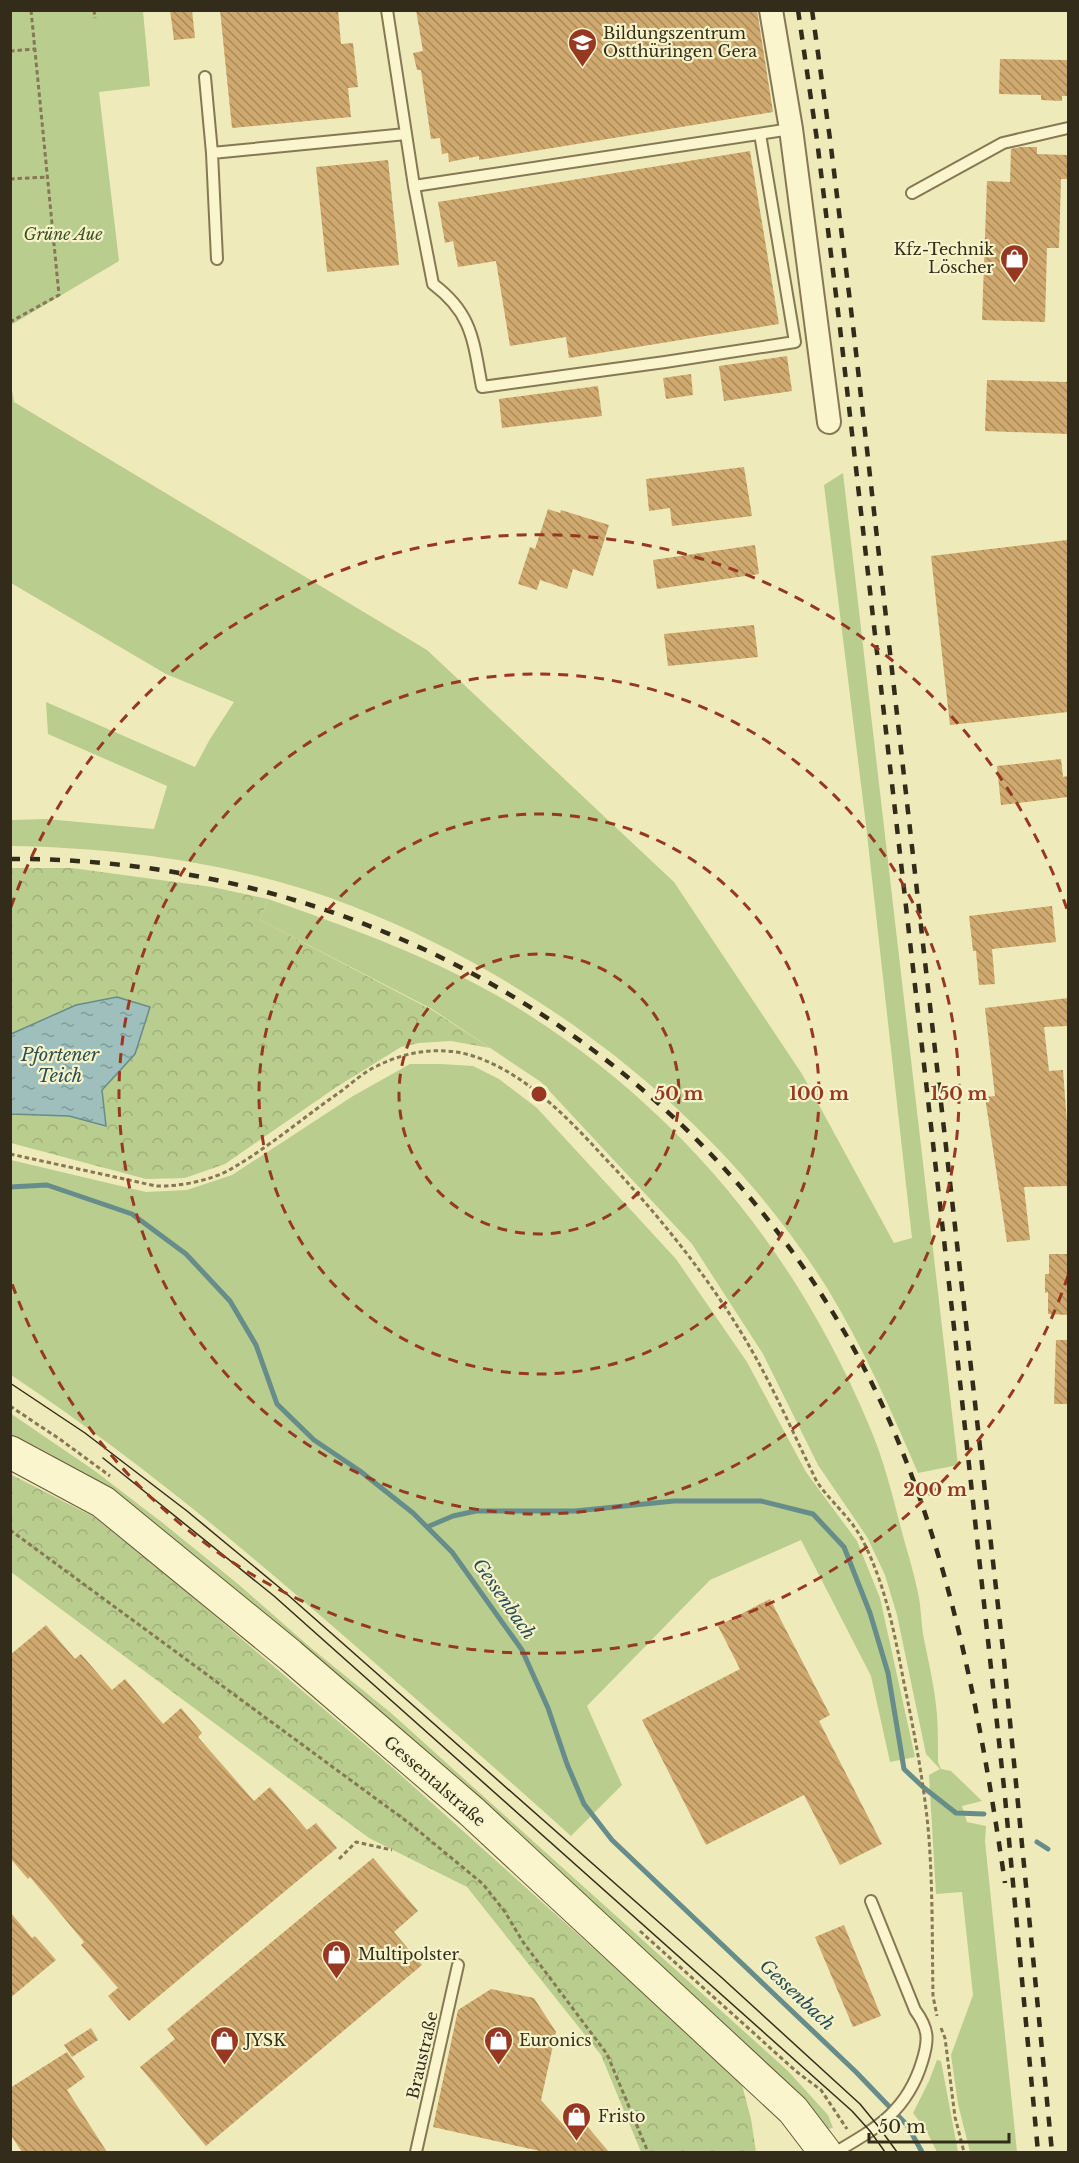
<svg xmlns="http://www.w3.org/2000/svg" width="1079" height="2163" font-family="'Libre Baskerville',serif">
<style>
.green{fill:#b9cd8e}
.forest{fill:url(#forest-crowns)}
.water{fill:url(#water-ripples);stroke:#678d8b;stroke-width:1.5}
.lines{fill:none;stroke-linecap:round;stroke-linejoin:round}
.stream{stroke:#678d8b;stroke-width:5}
.building{fill:url(#building-back-hatch)}
.service-casing{stroke:#867854;stroke-width:14}
.minor-casing{stroke:#867854;stroke-width:26}
.secondary-casing{stroke:#685938;stroke-width:34}
.path{stroke:#867854;stroke-width:3;stroke-dasharray:4.5 3;stroke-linecap:butt}
.service{stroke:#faf5cd;stroke-width:10}
.minor{stroke:#faf5cd;stroke-width:22}
.secondary{stroke:#faf5cd;stroke-width:32}
.tram{stroke:#342c1a;stroke-width:1.5}
.rail{stroke:#342c1a;stroke-width:4.5;stroke-dasharray:10 10;stroke-linecap:butt}
.ring{fill:none;stroke:#973822;stroke-width:3;stroke-dasharray:10 8}
.labels{text-anchor:middle;dominant-baseline:central;stroke-width:4.5;stroke-linejoin:round;paint-order:stroke}
.poi-label{font-size:16px;fill:#342c1a;stroke:#f6f2ca;text-anchor:start}
.park-label{font-size:16px;font-style:italic;fill:#3b521f;stroke:#f6f2ca}
.street-label{font-size:16px;fill:#342c1a;stroke:#f6f2ca}
.water-label{font-size:18px;font-style:italic;fill:#284f55;stroke:#f6f2ca}
.centre{fill:#973822;stroke:#f6f2ca;stroke-width:3}
.ring-label{font-size:18px;text-anchor:middle;font-weight:bold;fill:#973822;stroke:#f6f2ca;stroke-width:4.5;stroke-linejoin:round;paint-order:stroke}
</style>
<defs>
<pattern id="forest-crowns" width="20" height="18" patternUnits="userSpaceOnUse" patternTransform="scale(1.5)"><rect width="20" height="18" fill="#b9cd8e"/><path d="M2 6a3 3 0 1 1 6 0M12 15a3 3 0 1 1 6 0" fill="none" stroke="#a0b07a"/></pattern>
<pattern id="water-ripples" width="26" height="14" patternUnits="userSpaceOnUse" patternTransform="scale(1.5)"><rect width="26" height="14" fill="#9fbfbc"/><path d="M2 4q2-2 4 0t4 0M15 11q2-2 4 0t4 0" fill="none" stroke="#829b98"/></pattern>
<pattern id="building-back-hatch" width="6" height="6" patternUnits="userSpaceOnUse" patternTransform="scale(1.5)"><rect width="6" height="6" fill="#cfa96e"/><path d="M-1 5l2 2M0 0l6 6M5-1l2 2" fill="none" stroke="#a98a5a"/></pattern>
</defs>
<rect width="100%" height="100%" fill="#efeaba"/>
<path class="green" d="M11,10l132,1 7,75 -51,6 20,169 -108,64z
M11,385l3,17 413,248 247,232 128,192 92,169 18,-5 -46,-413 -42,-340 19,-12 115,992 -40,8c-27,-63 -55,-126 -91,-185 -108,-173 -286,-308 -475,-382 -108,-42 -226,-58 -341,-60v-26l35,-1 108,10 13,-43 -119,-52 -2,-32 149,65 15,-28 24,-37 -68,-28 -155,-91z
M268,899c77,27 156,55 228,96 171,99 296,247 372,428 16,36 25,75 35,113 5,18 11,37 15,57 3,13 3,27 5,41 5,26 12,54 14,81 1,16 1,31 1,47l3,7 10,2 31,30 -20,5 5,16 19,4 -1,15 32,311h-47l-12,-48 -7,-49 22,-60 -11,-103 -26,2 -7,-119 11,-6 -14,-15 -29,-139 -12,-40 -18,-38 -49,-72 -55,-111 -71,-110 -151,-162 -109,-73 -172,-89z
M410,1064h31l32,2 26,13 38,29 139,151 71,103 59,110 51,69 23,57 35,159 -25,5 -19,-86 -70,-136 -91,40 -123,126 35,79 -51,51c-70,-63 -141,-125 -211,-186 -112,-98 -225,-193 -349,-275v-215l135,32 41,-2 45,-15 121,-79z
M10,1413l85,58 69,53 74,60 73,64 80,65 397,358 40,44 5,13 -6,1 -156,-144 -660,-543z
M937,2060l4,1 17,91h-21l-11,-22 -13,-17 16,-32z"/>
<path class="forest" d="M10,868h62l140,19 56,12 -8,21 172,90 58,38 -39,-7 -32,2 -18,4 -66,41 -110,76 -40,14 -39,1 -135,-36z
M10,1474l96,49 288,246 347,312 10,38 5,33h-115l-40,-97 -134,-168 -98,-49 -358,-266z"/>
<path class="water" d="M117,997l33,10 -15,47 -33,36 4,36 -37,-10 -58,-2v-80l65,-29z"/>
<g class="lines">
<path class="stream" d="M10,1187l37,-2 85,29 54,40 44,47 26,44 21,59 37,36 46,31 53,42 39,39 70,98 26,58 19,56 17,40 28,36 244,232 51,53 15,27
M427,1527l26,-11 23,-5h99l99,-10h87l52,13 31,33 26,66 18,60 16,96 19,18 33,26 28,1
M1037,1842l11,7"/>
</g>
<path class="building" d="M170,10h22l3,28 -21,2z
M220,10h118l3,34 12,-1 5,44 -10,1 3,29 -119,11z
M416,10h341l16,102 -294,48v-4l-30,6 -1,-9 -6,1 -2,-16 -9,1 -10,-69h-4l-4,-17 10,-2z
M1000,59l68,1v36h-6v5l-21,-1v-5l-42,-1z
M1021,147h16v7l31,1v24h-7l-2,69h-12l-2,74 -63,-2 5,-139 23,1 1,-33z
M750,151l29,173 -210,34 -3,-21 -56,9 -14,-85 -38,6 -5,-26 -8,2 -7,-41z
M388,160l11,105 -72,7 -11,-105z
M787,356l5,35 -68,10 -5,-35z
M691,374l2,21 -27,4 -3,-21z
M987,380l81,2v52l-83,-3z
M598,386l4,30 -100,12 -3,-29z
M744,467l8,49 -80,10 -2,-18 -21,3 -3,-32z
M548,509l12,4 1,-3 48,15 -16,51 -20,-7 -6,20 -27,-9 -3,10 -19,-6 12,-37 5,2z
M1067,540l1,16v156l-118,13 -19,-169z
M755,545l4,29 -102,15 -4,-29z
M754,625l4,32 -90,9 -4,-32z
M1061,759l2,18 5,-1v21l-67,8 -4,-39z
M1052,906l4,36 -64,7 3,35 -16,1 -3,-34h-3l-4,-35z
M1068,998v28l-24,1 5,44 14,-1 5,66v50l-44,1 6,53 -23,2 -22,-145 10,-1 -10,-88z
M1049,1254h19v61l-20,-1v-22l-3,1v-19h4z
M1056,1340h12v64h-14z
M770,1599l60,116 -11,6 63,123 -42,21 -36,-70 -98,50 -64,-125 98,-51 -22,-43z
M46,1625l29,34 6,-5 31,36 13,-11 38,45 18,-16 21,25 -4,4 56,64 16,-14 37,43 9,-7 21,25 -208,173 -21,-25 10,-8 -37,-43 3,-3 -54,-65 -2,2 -18,-21v-203z
M373,1858l45,53 -24,21 28,33 -216,181 -66,-79 35,-28 -8,-10z
M10,1912l22,26 3,-2 21,24 -46,38z
M844,1925l37,91 -28,11 -38,-90z
M491,1989l43,9 22,34 -15,68 27,30 13,-11 28,33h-65l-111,-25 25,-117z
M91,2028l7,12 -26,17 -8,-12z
M67,2052l18,25 -18,13 40,62h-85l-12,-18v-46z"/>
<g class="lines">
<defs>
<path id="service" d="M387,10l27,176 19,98c40,30 40,57 49,103l183,-25 130,-20 -35,-208
M205,77l7,76 194,-19
M212,153l5,106
M414,186l377,-57
M912,193l91,-50 65,-15
M416,2152l42,-187
M836,2152c41,-24 71,-41 86,-90 7,-22 7,-33 -7,-52l-44,-109"/>
<path id="minor" d="M771,10l20,119 38,293"/>
<path id="secondary" d="M10,1452l93,50 187,153 181,156 322,299 32,42"/>
</defs>
<use href="#service" class="service-casing"/>
<use href="#minor" class="minor-casing"/>
<use href="#secondary" class="secondary-casing"/>
<path class="path" d="M94,10l1,8
M10,51l25,-2
M10,179l38,-2
M10,322l49,-27 -28,-285
M10,1154l146,32c22,1 57,-6 75,-17 38,-22 73,-52 109,-77 12,-9 24,-20 37,-26 34,-17 72,-21 107,-6 46,19 84,58 117,94 58,61 114,130 155,204 22,40 41,83 61,124 14,20 33,35 45,57 24,47 32,92 42,144 10,48 19,95 24,144 5,56 4,113 5,169l4,20
M10,1406l51,34 49,36
M10,1530l399,293 74,61 22,28 18,30 84,112 41,98
M339,1859l17,-17 36,8
M640,1931l157,141 24,18 26,39
M941,2028l4,10 10,79 9,35"/>
<use href="#service" class="service"/>
<use href="#minor" class="minor"/>
<use href="#secondary" class="secondary"/>
<path class="tram" d="M10,1383l75,50 102,78 93,77 441,389 139,127 18,22 19,26
M103,1458l171,138 578,515 18,20 15,21"/>
<path class="rail" d="M798,10l19,130 23,188 116,1017 49,452 33,355
M812,10l18,129 23,187 150,1324 49,502
M10,859c380,-2 732,219 883,570 62,145 89,299 112,454"/>
</g>
<g class="ring">
<circle cx="539" cy="1094" r="140"/>
<circle cx="539" cy="1094" r="280"/>
<circle cx="539" cy="1094" r="420"/>
<path d="M1068 1276A560 560 0 0 1 11 1281M11 907A560 560 0 0 1 1068 912"/>
</g>
<defs>
<symbol id="school-pin" viewBox="-11 -11 22 30"><path d="M0 17L-7.5 6A9.5 9.5 0 1 1 7.5 6Z" fill="#973822" stroke="#f6f2ca"/><path d="M0-5L7-2L0 1L-7-2ZM-4 1L0 2.5L4 1V4Q0 6-4 4Z" fill="#fff"/></symbol>
<symbol id="shop-pin" viewBox="-11 -11 22 30"><path d="M0 17L-7.5 6A9.5 9.5 0 1 1 7.5 6Z" fill="#973822" stroke="#f6f2ca"/><path d="M-5-2.5h2.3a2.7 3.5 0 0 1 5.4 0H5L5.5 6h-11ZM-1.5-2.5h3a1.5 2.3 0 0 0-3 0Z" fill="#fff"/></symbol>
</defs>
<g fill-rule="evenodd">
<use href="#school-pin" x="566" y="26" width="33" height="45"/>
<use href="#shop-pin" x="998" y="242" width="33" height="45"/>
<use href="#shop-pin" x="320" y="1938" width="33" height="45"/>
<use href="#shop-pin" x="208" y="2024" width="33" height="45"/>
<use href="#shop-pin" x="482" y="2024" width="33" height="45"/>
<use href="#shop-pin" x="560" y="2100" width="33" height="45"/>
</g>
<g class="labels">
<g class="poi-label">
<text x="603" y="33">Bildungszentrum<tspan x="603" dy="18">Ostthüringen Gera</tspan></text>
<text x="994" y="249" text-anchor="end">Kfz-Technik<tspan x="994" dy="18">Löscher</tspan></text>
<text x="358" y="1954">Multipolster</text>
<text x="245" y="2040">JYSK</text>
<text x="519" y="2040">Euronics</text>
<text x="598" y="2116">Fristo</text>
</g>
<g class="park-label">
<text x="63" y="234">Grüne Aue</text>
</g>
<g class="street-label">
<text transform="translate(435 1781) rotate(41)">Gessentalstraße</text>
<text transform="translate(422 2055) rotate(-77)">Braustraße</text>
</g>
<g class="water-label">
<text x="60" y="1055">Pfortener<tspan x="60" dy="21">Teich</tspan></text>
<text transform="translate(504 1599) rotate(55)">Gessenbach</text>
<text transform="translate(797 1995) rotate(43)">Gessenbach</text>
</g>
</g>
<circle cx="539" cy="1094" r="9" class="centre"/>
<g class="ring-label">
<text x="679" y="1100">50 m</text>
<text x="819" y="1100">100 m</text>
<text x="959" y="1100">150 m</text>
<text x="935" y="1496">200 m</text>
</g>
<rect width="1079" height="2163" fill="none" stroke="#342c1a" stroke-width="24"/>
<path d="M869 2133v9h140v-9" fill="none" stroke="#342c1a" stroke-width="3"/>
<text x="878" y="2133" font-size="18" fill="#342c1a" stroke="#f6f2ca" stroke-width="4.5" paint-order="stroke">50 m</text>
</svg>
